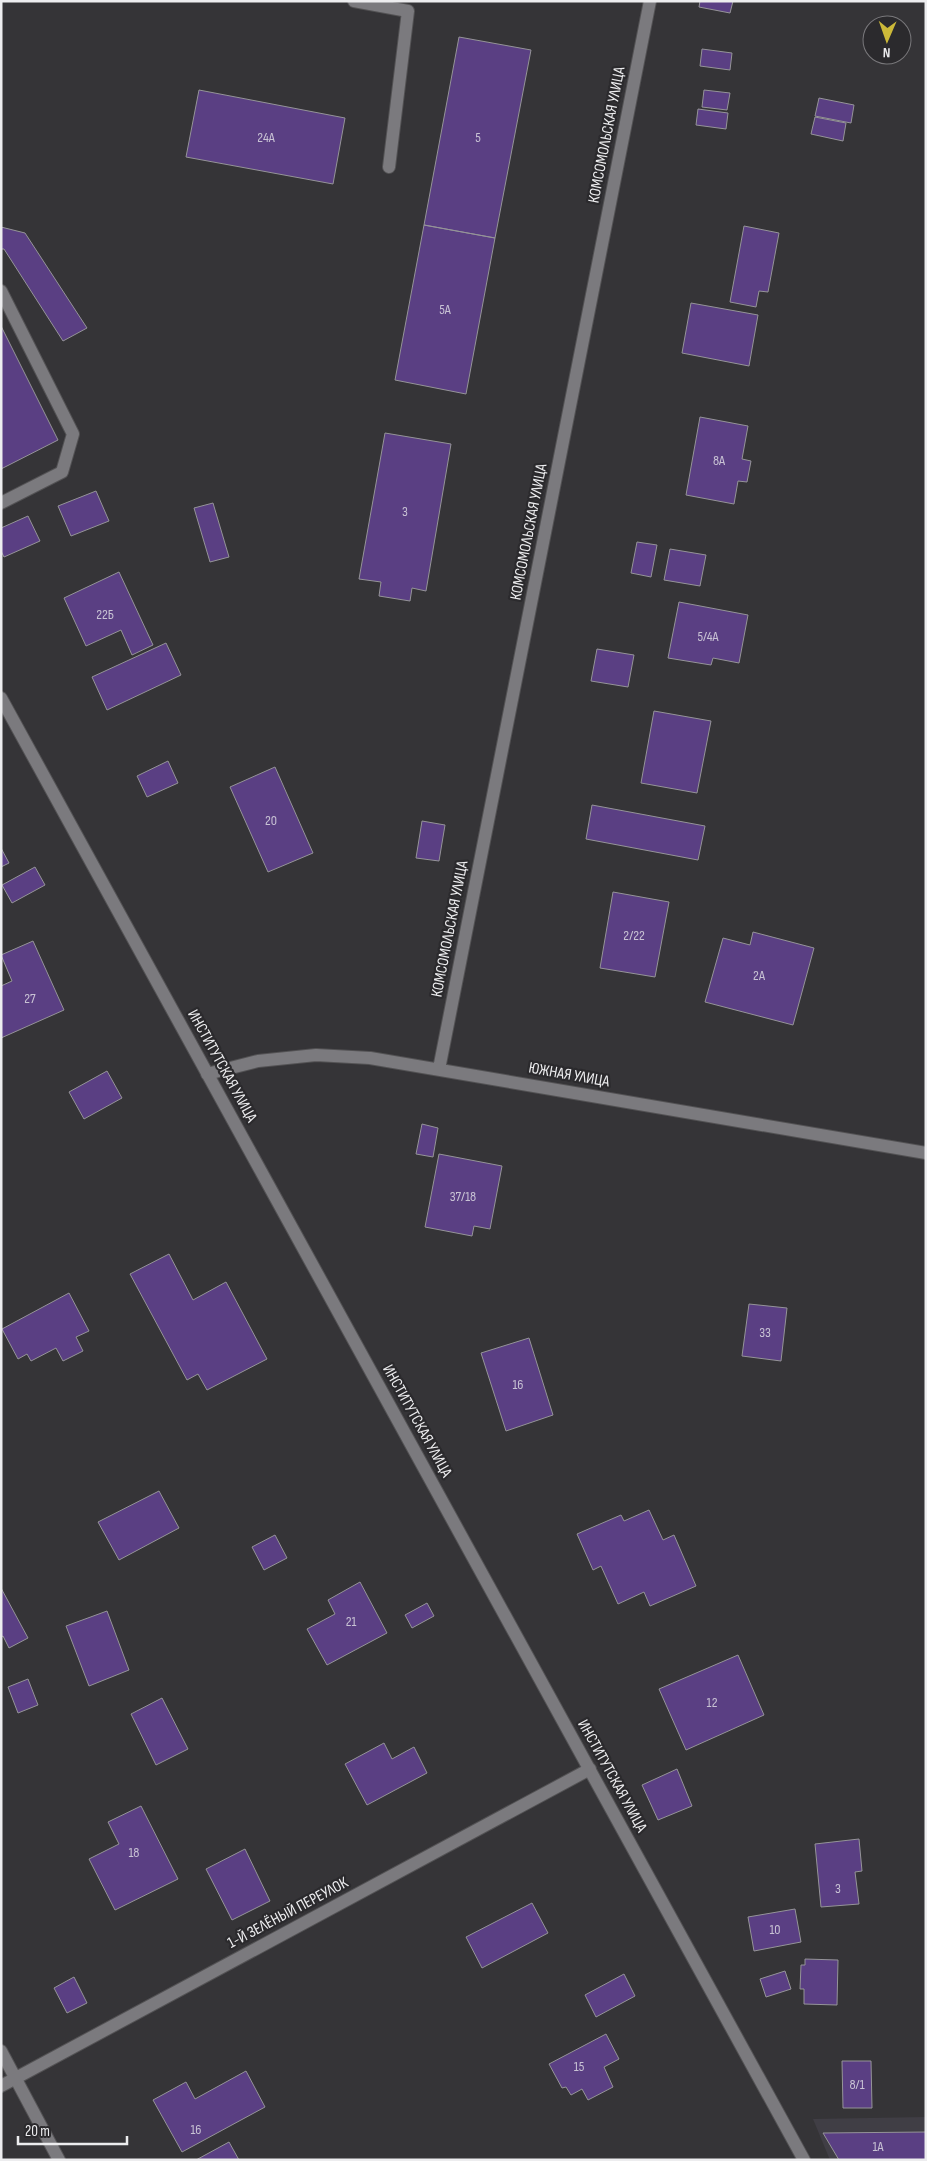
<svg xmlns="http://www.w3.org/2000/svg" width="927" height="2161" font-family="'Sofia Sans Condensed',sans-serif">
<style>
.built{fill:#403e45}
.building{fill:#5a3f83;stroke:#959498}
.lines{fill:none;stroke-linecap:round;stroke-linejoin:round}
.lane-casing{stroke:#535254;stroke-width:14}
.street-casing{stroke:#535254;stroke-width:14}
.lane{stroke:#7b7a7e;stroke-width:12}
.street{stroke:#7b7a7e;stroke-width:12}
.labels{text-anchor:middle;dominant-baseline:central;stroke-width:4.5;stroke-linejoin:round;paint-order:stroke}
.number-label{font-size:14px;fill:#c8c2d4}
.street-label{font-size:16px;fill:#ededef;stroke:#2b2a2d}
</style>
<rect width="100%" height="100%" fill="#353437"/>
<path class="built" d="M926,2117v43h-96l-17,-41z"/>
<path class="building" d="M700,1h33l-3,12 -31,-6z
M459,37l72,13 -36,188 -71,-13z
M702,49l30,4 -2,17 -30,-4z
M199,90l146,28 -12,66 -147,-27z
M704,90l26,3 -3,17 -25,-3z
M819,98l35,7 -3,18 -36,-7z
M698,109l30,4 -2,16 -30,-4z
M815,117l31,6 -3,18 -32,-7z
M424,225l71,13 -29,156 -71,-14z
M744,226l35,7 -11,59 -9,-1 -3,16 -26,-5z
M1,227l24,6 62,95 -24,13 -59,-92h-3z
M691,303l67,12 -9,51 -67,-13z
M1,326l57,114 -57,29z
M700,417l48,9 -6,33 9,2 -4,21 -9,-1 -4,23 -48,-9z
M385,433l66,11 -25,147 -14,-3 -2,13 -31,-5 2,-14 -22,-3z
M96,491l13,30 -38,15 -13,-30z
M213,503l16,54 -19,5 -16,-54z
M28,516l12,25 -36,16 -3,-6v-23z
M637,542l20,3 -6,32 -20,-4z
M670,549l36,6 -6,31 -36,-6z
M119,572l34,73 -21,10 -11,-25 -35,16 -22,-48z
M679,602l69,13 -9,48 -26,-5 -2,7 -43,-7z
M166,643l15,32 -74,35 -15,-33z
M597,649l37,6 -6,32 -37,-6z
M654,711l57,10 -14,72 -56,-10z
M168,761l10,22 -31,14 -10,-21z
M275,767l38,86 -45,19 -38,-85z
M592,805l113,21 -7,34 -112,-21z
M422,821l23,4 -6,36 -23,-3z
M1,848l8,15 -8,4z
M35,867l10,18 -33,18 -10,-18z
M613,892l56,10 -14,75 -55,-9z
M753,932l61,16 -21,77 -88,-23 18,-64 27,7z
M33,941l31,69 -63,28v-52l11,-5 -11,-26z
M107,1071l15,27 -38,21 -15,-27z
M422,1124l16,4 -5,29 -17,-3z
M439,1154l63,12 -12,63 -16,-3 -2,10 -47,-9z
M169,1254l24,46 33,-18 41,77 -60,31 -9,-16 -11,6 -57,-106z
M69,1293l20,38 -13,6 7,14 -20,10 -7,-13 -25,13 -4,-7 -9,5 -16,-30z
M749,1304l38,4 -6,53 -39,-5z
M529,1338l24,77 -47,16 -25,-78z
M159,1491l20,37 -60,32 -21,-38z
M649,1510l14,30 11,-5 22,51 -46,20 -6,-14 -26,12 -17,-38 -8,4 -16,-36 44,-19 3,6z
M275,1535l12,23 -23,12 -12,-23z
M360,1582l27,51 -60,32 -20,-36 28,-15 -7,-14z
M1,1588l27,50 -19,10 -6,-12 -2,1z
M427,1603l7,13 -22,12 -7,-13z
M107,1611l22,59 -40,16 -23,-60z
M738,1655l26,60 -78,35 -27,-61z
M28,1679l10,26 -20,8 -10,-26z
M162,1698l26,51 -32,16 -25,-51z
M384,1743l8,16 22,-12 13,26 -60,32 -22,-41z
M677,1769l15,37 -34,14 -16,-35z
M141,1806l37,73 -63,31 -26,-51 30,-15 -11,-22z
M859,1839l3,32 -7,1 4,32 -38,3 -6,-63z
M245,1849l25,52 -38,19 -26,-51z
M532,1903l16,30 -66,35 -16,-31z
M795,1909l6,33 -47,9 -6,-34z
M805,1959l33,1 -1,45 -33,-1v-15h-4l1,-24h4z
M785,1971l6,18 -25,8 -6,-18z
M624,1974l11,22 -39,21 -11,-22z
M74,1977l13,26 -20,10 -13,-25z
M606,2034l13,25 -15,8 9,20 -25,13 -6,-11 -11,6 -5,-8 -4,1 -13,-24z
M842,2061h29l1,47h-29z
M246,2071l19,36 -83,45 -29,-52 33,-18 9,17z
M926,2132v28h-87l-16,-27z
M229,2142l10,18h-43z"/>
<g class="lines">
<defs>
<path id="lane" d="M354,1l54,10 -19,156
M1,291l72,143 -11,38 -61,31"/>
<path id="street" d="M1,698l803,1462
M439,1069l211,-1068
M207,1074l51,-13 58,-6 54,3 556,95
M1,2051l58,109
M1,2086l589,-317"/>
</defs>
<use href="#lane" class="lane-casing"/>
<use href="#street" class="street-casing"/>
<use href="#lane" class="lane"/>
<use href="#street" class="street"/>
</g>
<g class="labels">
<g class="number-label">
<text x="266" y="137">24А</text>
<text x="478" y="137">5</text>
<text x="445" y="309">5А</text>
<text x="719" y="460">8А</text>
<text x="405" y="511">3</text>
<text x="105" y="614">22Б</text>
<text x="708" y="636">5/4А</text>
<text x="271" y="820">20</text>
<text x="634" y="935">2/22</text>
<text x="759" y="975">2А</text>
<text x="30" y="998">27</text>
<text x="463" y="1196">37/18</text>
<text x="765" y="1332">33</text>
<text x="518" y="1384">16</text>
<text x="351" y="1621">21</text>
<text x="712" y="1702">12</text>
<text x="134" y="1852">18</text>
<text x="838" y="1888">3</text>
<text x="775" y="1929">10</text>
<text x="579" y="2066">15</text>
<text x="857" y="2084">8/1</text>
<text x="196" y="2129">16</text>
<text x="878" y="2146">1А</text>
</g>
<g class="street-label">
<text transform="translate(607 135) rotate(-79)">КОМСОМОЛЬСКАЯ УЛИЦА</text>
<text transform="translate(529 532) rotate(-79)">КОМСОМОЛЬСКАЯ УЛИЦА</text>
<text transform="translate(450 929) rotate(-79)">КОМСОМОЛЬСКАЯ УЛИЦА</text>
<text transform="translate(222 1066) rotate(61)">ИНСТИТУТСКАЯ УЛИЦА</text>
<text transform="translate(569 1075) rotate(10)">ЮЖНАЯ УЛИЦА</text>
<text transform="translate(417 1421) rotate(61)">ИНСТИТУТСКАЯ УЛИЦА</text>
<text transform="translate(612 1776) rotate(61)">ИНСТИТУТСКАЯ УЛИЦА</text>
<text transform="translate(288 1913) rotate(-28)">1-Й ЗЕЛЁНЫЙ ПЕРЕУЛОК</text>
</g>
</g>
<rect width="927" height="2161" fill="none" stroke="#ededef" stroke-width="5"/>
<g transform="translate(887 40) rotate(182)"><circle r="24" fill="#2b2a2d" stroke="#79787b"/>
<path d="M0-4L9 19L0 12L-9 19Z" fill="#ccb939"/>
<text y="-8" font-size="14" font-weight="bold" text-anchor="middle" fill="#ededef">N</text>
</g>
<path d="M18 2136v8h109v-8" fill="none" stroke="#ededef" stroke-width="2.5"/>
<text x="25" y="2136" font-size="15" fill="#ededef" stroke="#2b2a2d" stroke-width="4" paint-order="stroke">20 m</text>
</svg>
